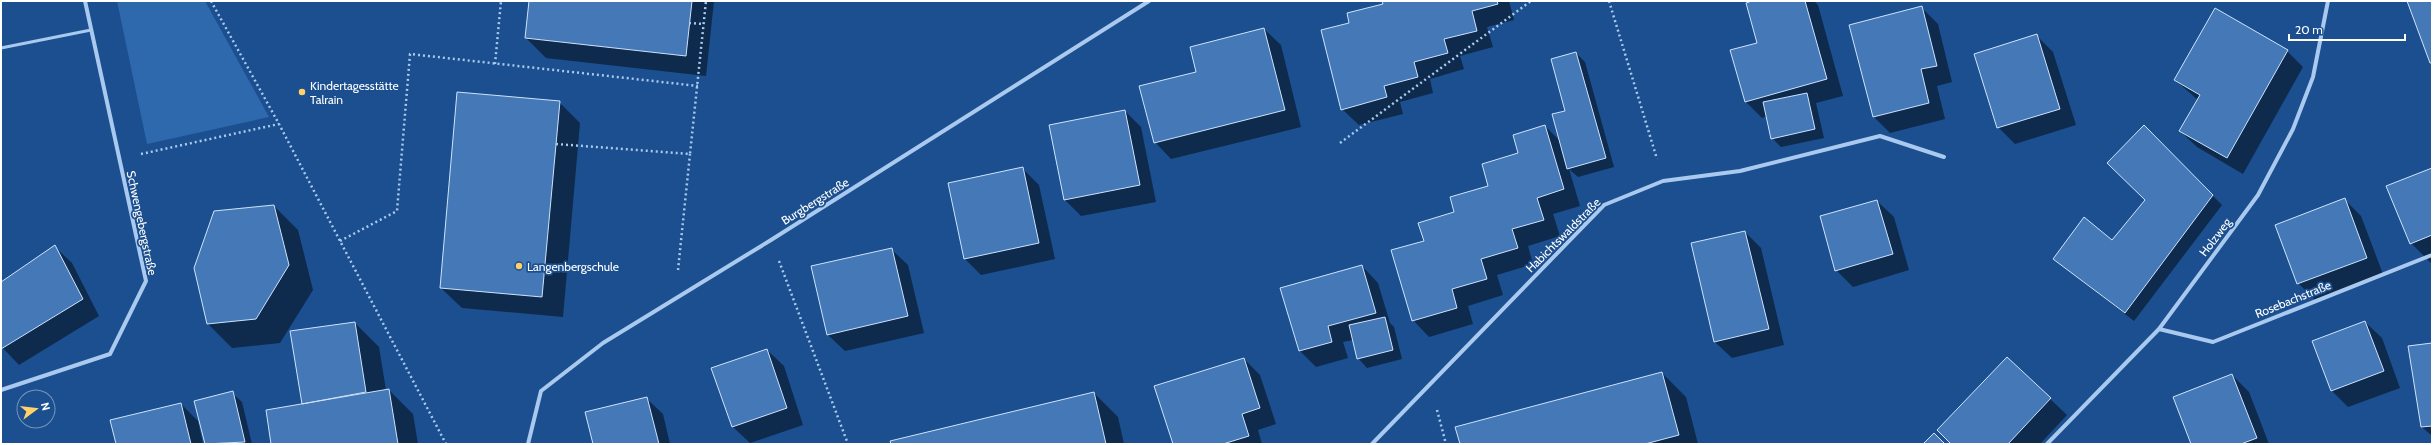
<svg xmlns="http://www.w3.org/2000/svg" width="2433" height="445" font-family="Cabin,sans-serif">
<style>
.green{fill:#2e69ad}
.shadow{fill:#0007}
.building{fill:#4478b7;stroke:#cfe3fa}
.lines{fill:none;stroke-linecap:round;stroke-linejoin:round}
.path{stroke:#a9c9ee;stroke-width:2.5;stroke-dasharray:2 3;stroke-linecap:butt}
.lane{stroke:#a9c9ee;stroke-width:3}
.street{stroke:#a9c9ee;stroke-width:4}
.poi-dot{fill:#ffd166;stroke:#1b4f8f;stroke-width:1.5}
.labels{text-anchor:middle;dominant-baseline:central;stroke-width:3.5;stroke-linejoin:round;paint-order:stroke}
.poi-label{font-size:12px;fill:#fff;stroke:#1b4f8f;text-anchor:start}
.street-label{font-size:12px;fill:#fff;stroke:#1b4f8f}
</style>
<rect width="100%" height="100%" fill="#1b4f8f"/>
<path class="green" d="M117,1h88l64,116 -122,27z"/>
<path class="shadow" d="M530,1h184l-8,75 -160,-18 -20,-20z
M1384,1h125l5,19 -27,7 6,20 -33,9 4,13 -34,10 3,14 -33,9 3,12 -44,11 -17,-16 9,-86 33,-19z
M1756,1h58l4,4 25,91 -27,7 8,35 -43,9 -9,-9 -5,-22 -5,2 -17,-17 13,-57z
M1922,8l16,16 14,58 -15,4 8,33 -55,14 -16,-16z
M1264,29l17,16 20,82 -130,32 -16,-17 42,-70z
M2036,35l17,17 23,73 -61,19 -17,-17z
M2287,51l16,16 -60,107 -46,-27 -17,-16 18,-31 -23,-20z
M1576,53l9,9 29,105 -36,10 -9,-8 11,37 -27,8 7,22 -32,10 5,18 -36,11 6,20 -35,11 5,18 -44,13 -16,-17 12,-78 31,-29 34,-27 55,-60 16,16z
M559,102l21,21 -17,194 -101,-9 -21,-20z
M1125,111l16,16 15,75 -75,14 -16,-16z
M2144,127l78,78 -88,116 -80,-62 58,-18 34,-41z
M1023,169l16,16 16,74 -74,16 -16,-16 -16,-75z
M2432,169v95l-21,-21z
M2345,200l16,16 22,58 -68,26 -17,-17z
M1877,201l17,16 15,53 -56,17 -17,-17z
M274,206l24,24 15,60 -33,53 -48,5 -24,-24z
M1745,232l16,16 23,97 -52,13 -17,-16z
M55,247l17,16 27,53 -80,49 -18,-19v-63z
M891,249l17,16 16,68 -79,18 -17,-16 -16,-68z
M1362,266l16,17 12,40 4,4 8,32 -35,9 -9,-10 -5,-18 -10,2 5,16 -32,9 -16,-16z
M2365,322l17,16 18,50 -52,19 -16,-16z
M355,323l24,24 7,43h3l24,24 5,30h-146l31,-39z
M2432,344v92l-10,-9z
M767,350l17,16 19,59 -53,18 -17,-16 -20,-59z
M2007,358l60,57 -27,29h-88z
M1244,359l16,16 16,49 -18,6 4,14h-88z
M1662,373l24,24 12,47h-237z
M2232,375l17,17 20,52h-77z
M232,393l10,9 10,42h-46l-10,-42z
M1094,393l24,24 6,27h-232z
M646,398l17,16 7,30h-76z
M181,404l17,17 5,23h-86z"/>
<path class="building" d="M529,1h163l-6,55 -161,-18z
M1382,1h115l1,3 -26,7 5,20 -33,8 4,14 -34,9 4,15 -34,9 3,11 -46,13 -20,-80 28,-7 -2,-10 36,-9z
M1752,1h53l22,78 -82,23 -15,-52 27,-7 -11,-40z
M2407,1h25v62h-2z
M1922,6l15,60 -16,3 8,34 -56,14 -24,-92z
M2215,8l73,42 -61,108 -48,-27 21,-36 -26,-15z
M1264,28l21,82 -131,33 -15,-57 57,-14 -6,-25z
M2037,34l23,75 -63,19 -23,-74z
M1576,52l30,106 -39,11 -15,-55 13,-3 -14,-52z
M457,92l103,9 -18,196 -102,-9z
M1807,93l8,36 -44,10 -8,-37z
M1125,110l15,75 -76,15 -15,-75z
M1545,125l19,64 -27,9 7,22 -32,9 6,19 -37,11 6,20 -35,10 5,19 -45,13 -21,-71 33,-9 -6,-18 36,-11 -4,-15 38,-11 -6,-22 36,-11 -5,-18z
M2144,125l69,70 -88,118 -72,-54 31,-42 28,23 33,-40 -38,-37z
M1023,167l16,76 -75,16 -16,-76z
M2432,168v67l-22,9 -24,-58z
M2345,198l22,60 -70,26 -22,-59z
M1877,200l16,54 -58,17 -15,-55z
M274,205l15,60 -33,54 -49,5 -13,-56 20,-57z
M1745,231l24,98 -55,13 -23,-99z
M55,245l28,54 -82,50v-67z
M892,248l16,68 -81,19 -16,-69z
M1362,265l14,48 -48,13 4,16 -33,9 -19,-63z
M1385,317l8,33 -36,9 -8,-34z
M2365,321l19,50 -53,20 -19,-50z
M355,322l11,70 -64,12 -12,-73z
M2432,343v83l-11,1 -13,-81z
M767,349l20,59 -55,19 -21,-59z
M2007,357l44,41 -43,46h-57l-14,-14z
M1244,358l16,50 -18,6 7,22 -26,8h-50l-19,-58z
M1662,372l17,63 -34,9h-185l-5,-17z
M2232,374l25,64 -16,6h-50l-18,-47z
M389,389l9,55h-127l-5,-34z
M233,391l12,51 -40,2 -11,-43z
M1094,392l12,52h-215l-1,-3z
M647,397l12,47h-66l-8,-32z
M181,403l10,41h-75l-6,-24z
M1934,433l11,11h-22z"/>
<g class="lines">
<path class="path" d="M211,1l68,123 167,320
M1609,1l48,158
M689,23l15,1
M495,64l6,-63
M1340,143l191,-142
M556,144l134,10 16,-153
M141,154l138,-30
M340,241l57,-30 13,-157 288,32
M779,261l69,183
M678,270l12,-116
M1437,410l9,34"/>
<path class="lane" d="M1,48l90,-18"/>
<path class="street" d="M2159,329l54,13 219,-87
M1,390l109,-36 36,-73 -61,-280
M528,444l13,-53 62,-48 168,-103 378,-239
M1372,444l232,-239 59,-24 77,-10 140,-35 64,21
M2047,444l112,-115 99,-134 35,-66 20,-52 15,-76"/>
</g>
<g class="poi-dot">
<circle cx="302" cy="92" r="4"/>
<circle cx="519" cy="266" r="4"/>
</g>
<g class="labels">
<g class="poi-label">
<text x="310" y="85">Kindertagesstätte<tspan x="310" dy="14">Talrain</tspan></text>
<text x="527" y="266">Langenbergschule</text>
</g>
<g class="street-label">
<text transform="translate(815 201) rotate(-32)">Burgbergstraße</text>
<text transform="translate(142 223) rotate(78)">Schwengebergstraße</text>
<text transform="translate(1563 235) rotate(-45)">Habichtswaldstraße</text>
<text transform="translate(2215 237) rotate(-53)">Holzweg</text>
<text transform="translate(2293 299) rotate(-22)">Rosebachstraße</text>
</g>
</g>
<rect width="2433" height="445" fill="none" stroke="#ffffff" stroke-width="4"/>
<g transform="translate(36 409) rotate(75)"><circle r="19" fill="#1b4f8f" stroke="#7695bc"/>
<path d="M0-3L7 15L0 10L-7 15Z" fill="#ffd166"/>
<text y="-6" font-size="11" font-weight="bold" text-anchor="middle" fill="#ffffff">N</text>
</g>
<path d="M2289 34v6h116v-6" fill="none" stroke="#ffffff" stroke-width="2"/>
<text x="2295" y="34" font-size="12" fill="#ffffff" stroke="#1b4f8f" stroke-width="3" paint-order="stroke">20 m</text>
</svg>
